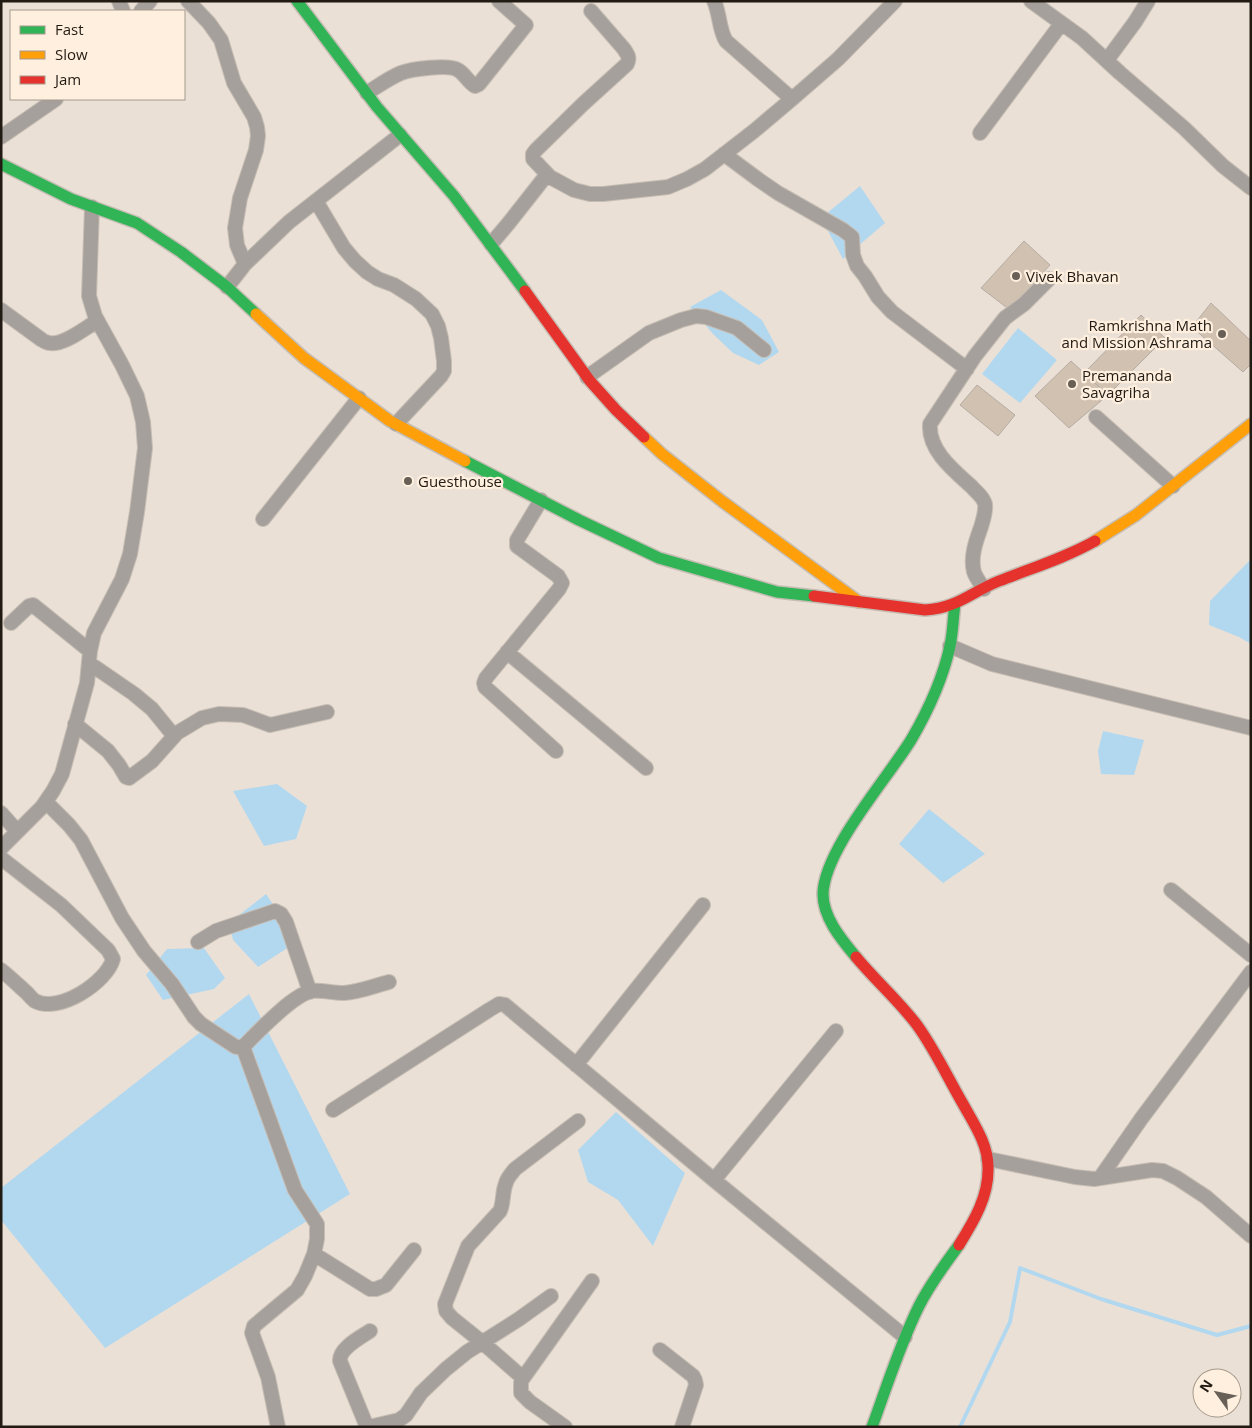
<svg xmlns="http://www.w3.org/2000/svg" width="1252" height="1428" font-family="'Open Sans',sans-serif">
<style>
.water{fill:#b2d8f0}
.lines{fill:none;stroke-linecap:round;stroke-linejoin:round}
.stream{stroke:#b2d8f0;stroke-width:4}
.building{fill:#d1c1b0;stroke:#b5aca4}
.street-casing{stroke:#c5bdb4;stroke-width:16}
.fast-casing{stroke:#c5bdb4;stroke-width:14}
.slow-casing{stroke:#c5bdb4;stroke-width:14}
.jam-casing{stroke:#c5bdb4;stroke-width:14}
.street{stroke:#a5a09b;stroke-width:14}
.fast{stroke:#30b455;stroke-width:11}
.slow{stroke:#ff9f0a;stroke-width:11}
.jam{stroke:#e5322d;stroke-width:11}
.poi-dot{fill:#686057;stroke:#ffefde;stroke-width:2}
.labels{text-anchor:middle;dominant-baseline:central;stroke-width:4.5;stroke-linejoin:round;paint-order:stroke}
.poi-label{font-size:15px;fill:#211b13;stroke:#ffefde;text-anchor:start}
</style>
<rect width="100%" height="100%" fill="#ebe0d5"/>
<path class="water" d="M860,186l25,37 -42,36 -22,-41z
M721,290l41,30 17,32 -20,13 -26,-12 -20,-19 -23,-27z
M1018,328l39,32 -37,43 -38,-29z
M1251,559v85l-12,-7 -30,-12 1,-24z
M1103,731l41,9 -10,35 -33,-1 -3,-23z
M277,784l30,22 -11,33 -32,7 -31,-55z
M929,809l56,45 -42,29 -44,-39z
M266,894l17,25 6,28 -31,20 -25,-27 -4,-17z
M204,948l21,30 -11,11 -51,11 -17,-25 21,-26z
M249,994l101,200 -245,154 -104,-128v-32z
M616,1112l69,61 -32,73 -35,-46 -30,-18 -10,-32z"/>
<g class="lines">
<path class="stream" d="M960,1427l50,-105 10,-54 81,31 116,36 34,-9"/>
</g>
<path class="building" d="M1024,241l26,24 -40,45 -29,-22z
M1211,303l40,38v23l-8,8 -51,-45z
M1141,315l24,23 -57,57 -24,-22z
M1071,361l37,34 -39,33 -34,-32z
M977,385l38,30 -17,21 -38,-31z"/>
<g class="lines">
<defs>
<path id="street" d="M119,1l4,10
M188,1l21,22 12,17 13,43 20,34 3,10 1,9 -2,14 -16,48 -5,30 2,17 8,19
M714,1c6,13 5,29 12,40l66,58
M1031,1l51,37 38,35 64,55 39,38 28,22
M141,11l9,-10
M1107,60l28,-38 13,-21
M367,93c11,-7 22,-15 34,-20 10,-4 48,-9 57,-3 7,4 10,12 17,16l4,-2 47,-59 -27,-24
M980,133l81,-109
M1,137l55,-38
M724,154l35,26 19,13 65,37 9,7 1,18 4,11 8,10 13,21 14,15 75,57
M550,177l-17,-18v-5l3,-4 47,-46 44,-40c3,-6 1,-9 -3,-15l-33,-38
M316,201l28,47 11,13 12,11 11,7 16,6 22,14 16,15 6,12 3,12 3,23v10l-3,5 -45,48
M491,244l17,-20 37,-47h5l24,13 16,4h13l65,-7 19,-8 18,-10 49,-38 38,-32 46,-40 57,-58
M227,287l18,-23 44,-42 111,-87
M1,310l41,30c0,1 7,3 7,3 14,3 36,-15 48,-22
M587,377l62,-44 32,-13 15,-4 10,1 31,11 27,22
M1096,417l77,69
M541,500l-24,40v6l41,30 4,7 -3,6 -73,89 -2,5 1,4 71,64
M263,519l96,-121
M984,589c-3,-5 -8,-11 -10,-17 -4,-15 2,-31 7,-45 2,-7 5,-15 4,-23 -2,-8 -9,-12 -14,-18 -18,-16 -43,-36 -41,-62l45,-68 30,-38 19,-14 25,-25
M11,623l18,-17 4,-1 57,46
M950,646l42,18 259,64
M507,652l139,116
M89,663l45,31 18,15 22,27
M75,724l33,27 11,14 7,12 3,1 23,-17 25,-28 25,-15 17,-4 24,1 27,10 57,-13
M46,802l23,23 12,15 41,78 22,33 28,33 22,33 7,7 35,23h7c14,-14 50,-53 69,-56 10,-1 21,2 32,2 15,-1 30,-7 45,-11
M1,813l16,18
M1,848l41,-41 11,-16 9,-17 25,-91 3,-32 4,-18 28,-54 8,-25 7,-42 8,-64 -2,-26 -6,-26 -15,-31 -27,-49 -6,-20 3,-89
M1,858l60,47 47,45 5,9c-6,23 -54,55 -78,42 -3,-2 -6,-6 -8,-8 -9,-8 -17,-16 -26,-23
M1171,890l80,65
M198,942l18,-11 59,-20 6,3 5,8 24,70
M243,1047l52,143 22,34v15l-3,15 -9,22 -8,14 -43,36 -2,7 16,44 10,50
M576,1065l127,-160
M333,1110l156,-100 10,-6 6,1 209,175 191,157
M988,1159l87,18 19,2 58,-9 11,1 14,7 29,19 45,39
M1100,1178l41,-59 110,-147
M714,1180l122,-149
M314,1254l56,35h6l10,-4 28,-35
M660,1350l33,26 2,4 1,5 -14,42
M523,1378l-40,-35 -31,-25 -6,-7 -1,-7 23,-58 32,-35c4,-9 2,-19 6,-28 1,-5 6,-10 9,-14l63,-48
M367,1427l-27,-66c-1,-13 21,-24 30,-30
M369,1427l30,-7 7,-5 15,-22 25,-24 21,-17 52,-33 32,-23
M565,1427l-35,-25 -9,-9v-12l71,-100"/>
<path id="fast" d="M297,1l80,106 77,89 71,95
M1,164l70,35 66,24 44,29 46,35 29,27
M465,461l114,59 80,38 118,34 37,4
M856,957c-14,-17 -33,-39 -33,-63 1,-44 64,-115 88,-154 17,-29 32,-62 39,-94 3,-14 3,-28 5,-42
M872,1427c15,-41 28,-83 47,-121 11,-22 26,-42 40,-61"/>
<path id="slow" d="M256,314l48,44 86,63 75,40
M644,437l18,17 61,48 136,100
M1095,541l41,-26 115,-91"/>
<path id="jam" d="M525,291l65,90 26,29 28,27
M814,596l111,14c33,-2 46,-18 74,-29 33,-13 66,-23 96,-40
M856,957c19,23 43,44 61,68 18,25 31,53 46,79 11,20 25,40 25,63 1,29 -14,54 -29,78"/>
</defs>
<use href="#street" class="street-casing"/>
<use href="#fast" class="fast-casing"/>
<use href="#slow" class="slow-casing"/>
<use href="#jam" class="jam-casing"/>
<use href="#street" class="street"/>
<use href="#fast" class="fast"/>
<use href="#slow" class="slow"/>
<use href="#jam" class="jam"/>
</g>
<g class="poi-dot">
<circle cx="1016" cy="276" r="5"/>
<circle cx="1222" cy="334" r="5"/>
<circle cx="1072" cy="384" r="5"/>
<circle cx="408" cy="481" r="5"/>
</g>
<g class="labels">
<g class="poi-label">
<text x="1026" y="276">Vivek Bhavan</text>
<text x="1212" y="325" text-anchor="end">Ramkrishna Math<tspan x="1212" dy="17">and Mission Ashrama</tspan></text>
<text x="1082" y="375">Premananda<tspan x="1082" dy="17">Savagriha</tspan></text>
<text x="418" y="481">Guesthouse</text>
</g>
</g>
<rect width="1252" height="1428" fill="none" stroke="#211b13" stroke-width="5"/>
<rect x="10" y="10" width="175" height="90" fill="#ffefde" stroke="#a69a8d"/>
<rect x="20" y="26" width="25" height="8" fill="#30b455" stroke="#a69a8d"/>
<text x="55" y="35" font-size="15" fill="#211b13">Fast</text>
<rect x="20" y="51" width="25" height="8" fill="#ff9f0a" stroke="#a69a8d"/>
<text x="55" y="60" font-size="15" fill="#211b13">Slow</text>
<rect x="20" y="76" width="25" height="8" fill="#e5322d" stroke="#a69a8d"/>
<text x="55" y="85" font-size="15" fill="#211b13">Jam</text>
<g transform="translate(1217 1393) rotate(303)"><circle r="24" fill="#ffefde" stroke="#a69a8d"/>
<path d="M0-4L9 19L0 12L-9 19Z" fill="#686057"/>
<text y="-8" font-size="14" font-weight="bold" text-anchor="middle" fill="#211b13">N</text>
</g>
</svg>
